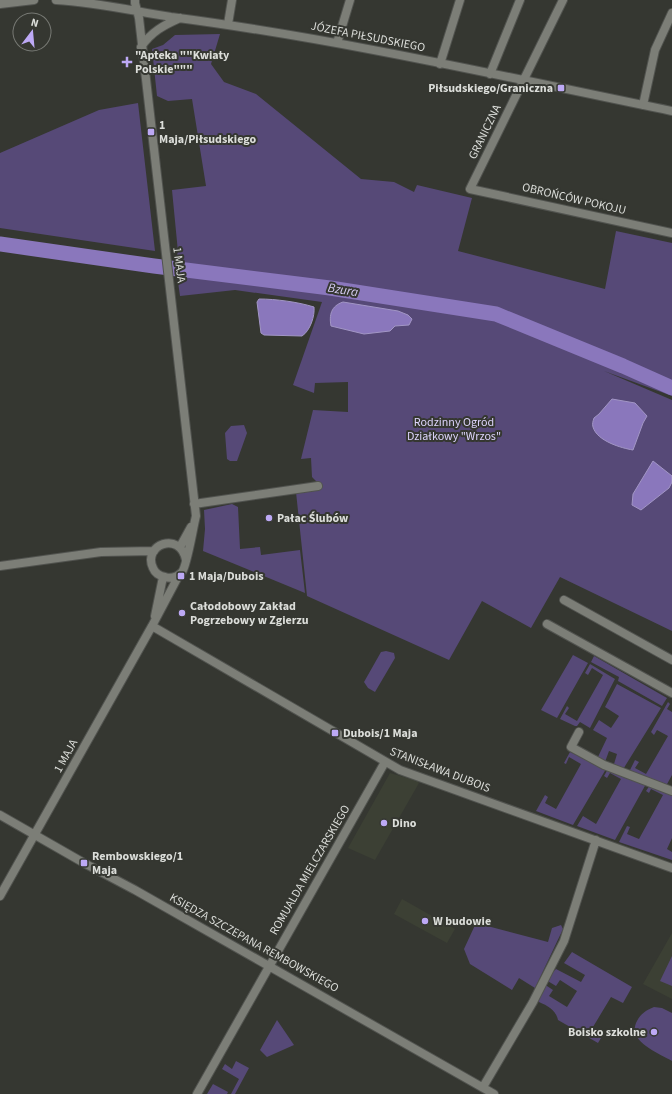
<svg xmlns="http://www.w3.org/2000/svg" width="672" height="1094" font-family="'Source Sans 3',sans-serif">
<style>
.built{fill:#3c4034}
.green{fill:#564977}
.water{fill:#8a77bc;stroke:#a296c5}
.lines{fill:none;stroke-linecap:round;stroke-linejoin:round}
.river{stroke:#8a77bc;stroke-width:15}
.minor-casing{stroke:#51534f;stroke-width:10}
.minor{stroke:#7c7e77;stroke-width:8}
.poi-dot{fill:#bda9f5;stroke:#353731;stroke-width:1.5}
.labels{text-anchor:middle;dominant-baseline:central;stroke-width:4;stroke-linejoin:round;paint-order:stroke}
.street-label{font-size:12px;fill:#dbddd9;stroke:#353731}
.poi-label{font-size:12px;font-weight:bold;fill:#dbddd9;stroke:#353731;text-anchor:start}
.park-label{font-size:12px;fill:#ddd4fb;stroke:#353731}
.water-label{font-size:13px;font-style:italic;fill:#d7cef4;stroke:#353731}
</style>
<rect width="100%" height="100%" fill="#353731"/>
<path class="built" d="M390,773l28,8 1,2 -44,77 -27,-12z
M402,899l53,30 -8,14 -53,-29z
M672,933v66l-29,-15z"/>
<path class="green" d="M220,34l-9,30 13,18 32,12 105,85 33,3 20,10 3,-7 55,13 -14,53 147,38 11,-58 56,12v153l-68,-25 68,29v231l-112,-54 -29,51 -49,-27 -33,59 -142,-64 -11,-104 22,-9 -6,-6 -1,-19 -10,1 12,-49 35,2v-30l-33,1 -1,10 -21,-8 29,-83 -87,-12 -55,6 -5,-35 3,-9 -6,-62 34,-4 -14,-87 -24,2 -11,-5 -5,-47 11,-4 12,-10z
M138,103l17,148 -155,-23v-75l99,-43z
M244,425l3,8 -10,28h-7l-3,-2 -2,-26 6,-7z
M232,504l6,3 2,42 20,-2 1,8 39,-5 5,43 -102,-42 2,-22 -1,-19z
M386,651l8,2 1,5 -20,34 -7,-4 -4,-6 17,-30z
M573,655l15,8 -31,55 -16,-8z
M594,656l73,42 -5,8 -44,-25 1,-4 -28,-15z
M590,664l25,15 -25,49 -10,-6 -3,4h-2l-15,-7 7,-13 2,2 -4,6 12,7 26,-46 -11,-7 -4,7 -3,-2z
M617,684l44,24 -39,63 -8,-7 3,-10 -8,-3 -4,11 -8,-3 10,-21 -14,-8 6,-10 12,8 8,-12 -14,-9z
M668,702l2,2 -3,5 5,3v63l-6,11 -37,-14 6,-12 4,2 -4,6 11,6 22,-38 -11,-6 -3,5 -3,-3z
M570,752l36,17 -33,56 -37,-14 9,-16 3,2 -3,6 11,6 25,-45 -12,-7 -3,7 -2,-1z
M608,769l38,15 -31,56 -38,-14 6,-10 13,8 25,-45 -11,-6 -3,5 -3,-2z
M650,785l22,8v45l-5,11 5,3v8l-53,-18 8,-16 3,1 -3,7 12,5 24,-44 -12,-6 -2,4 -3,-2z
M476,923l72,19 4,-14 9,-3 2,4 -28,59 -16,-10 -7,12 -42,-26 -6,-15z
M572,952l60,35 -9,16 -12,-6 -21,35 11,6 -3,5 -40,-23c-2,-10 -10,-14 -19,-18l-1,-6 6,-12 9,6 -4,6 18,11 10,-16 -17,-11 -4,6 -10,-6 3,-4 7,-7 25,13 4,-7 -21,-12z
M672,956v30l-12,-5z
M654,1007l8,1 10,5v48c-14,-8 -46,-20 -35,-40 4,-8 10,-11 17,-14z
M277,1020l17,25 -27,12 -7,-7z
M236,1061l13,7 -14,26h-4l8,-15 -17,-10 3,-5 7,5z
M213,1084l15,8 -1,2h-20z"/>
<path class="water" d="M259,299c17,0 39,3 55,8 1,9 -4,24 -12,29l-38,-1 -3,-2 -4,-31z
M343,302l55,9 10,4 4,4 -3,6 -14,1 -5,5 -26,3 -33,-8c-2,-11 0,-20 12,-24z
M612,399l23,4 12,13 -4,7 -10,27c-12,-2 -36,-9 -40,-23 -1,-3 0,-6 1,-9l5,-4z
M653,461l19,15v6l-3,6 -28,22 -9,-5 1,-11z"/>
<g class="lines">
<path class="river" d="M0,244l154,22 176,22 166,26 127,52 49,22"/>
<defs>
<path id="minor" d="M56,0c39,2 77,11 115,17 169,22 335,60 501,94
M135,0v3l4,15 57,498c-3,11 -9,50 -14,56 -5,5 -11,7 -17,5 -5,-1 -10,-4 -12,-9 -11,-23 27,-38 33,-8
M563,0l-93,189 202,44
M0,4l34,-4
M228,24l4,-24
M337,43l13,-43
M141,47c10,-15 23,-22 39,-29
M440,64l20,-64
M490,74l30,-74
M643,105l12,-55 17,-37
M194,504l124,-18
M180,547l11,-20
M0,566l101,-14 53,-1
M564,600l108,60
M155,616l8,-39
M547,624l125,69
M152,626l248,144 272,98
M579,732l-8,15 33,18 68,26
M0,815l84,48 51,27 359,204
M0,896l152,-270 27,-51
M483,1087l50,-85 31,-61 32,-101
M197,1094l188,-332"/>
</defs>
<use href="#minor" class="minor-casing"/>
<use href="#minor" class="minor"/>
</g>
<g class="poi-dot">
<path d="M125 56h4v4h4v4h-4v4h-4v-4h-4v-4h4z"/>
<rect x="557" y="84" width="8" height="8" rx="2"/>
<rect x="147" y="128" width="8" height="8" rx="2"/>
<circle cx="269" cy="518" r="4"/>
<rect x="177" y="572" width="8" height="8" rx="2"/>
<circle cx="182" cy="613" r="4"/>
<rect x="331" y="729" width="8" height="8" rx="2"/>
<circle cx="384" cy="823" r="4"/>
<rect x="80" y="859" width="8" height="8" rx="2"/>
<circle cx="425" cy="921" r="4"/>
<circle cx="654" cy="1032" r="4"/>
</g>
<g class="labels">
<g class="street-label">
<text transform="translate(368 37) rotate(11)">JÓZEFA PIŁSUDSKIEGO</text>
<text transform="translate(485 132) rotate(-64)">GRANICZNA</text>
<text transform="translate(574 199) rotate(13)">OBROŃCÓW POKOJU</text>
<text transform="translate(179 265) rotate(83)">1 MAJA</text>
<text transform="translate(66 756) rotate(-61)">1 MAJA</text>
<text transform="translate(440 770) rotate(21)">STANISŁAWA DUBOIS</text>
<text transform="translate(310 870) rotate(-60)">ROMUALDA MIELCZARSKIEGO</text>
<text transform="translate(254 943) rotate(29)">KSIĘDZA SZCZEPANA REMBOWSKIEGO</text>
</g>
<g class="poi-label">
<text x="135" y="55">"Apteka ""Kwiaty<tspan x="135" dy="14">Polskie"""</tspan></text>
<text x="553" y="88" text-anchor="end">Piłsudskiego/Graniczna</text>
<text x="159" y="125">1<tspan x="159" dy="14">Maja/Piłsudskiego</tspan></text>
<text x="277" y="518">Pałac Ślubów</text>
<text x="189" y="576">1 Maja/Dubois</text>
<text x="190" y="606">Całodobowy Zakład<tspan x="190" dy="14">Pogrzebowy w Zgierzu</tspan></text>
<text x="343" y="733">Dubois/1 Maja</text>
<text x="392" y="823">Dino</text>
<text x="92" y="856">Rembowskiego/1<tspan x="92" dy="14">Maja</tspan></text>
<text x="433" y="921">W budowie</text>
<text x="646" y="1032" text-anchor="end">Boisko szkolne</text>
</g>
<g class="park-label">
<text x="454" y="422">Rodzinny Ogród<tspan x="454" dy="14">Działkowy "Wrzos"</tspan></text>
</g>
<g class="water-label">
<text transform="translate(343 290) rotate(9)">Bzura</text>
</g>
</g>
<g transform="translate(32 32) rotate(16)"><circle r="19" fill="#353731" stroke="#777974"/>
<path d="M0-3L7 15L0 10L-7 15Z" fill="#bda9f5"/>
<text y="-6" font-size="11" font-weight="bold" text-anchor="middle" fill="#dbddd9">N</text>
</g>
</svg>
